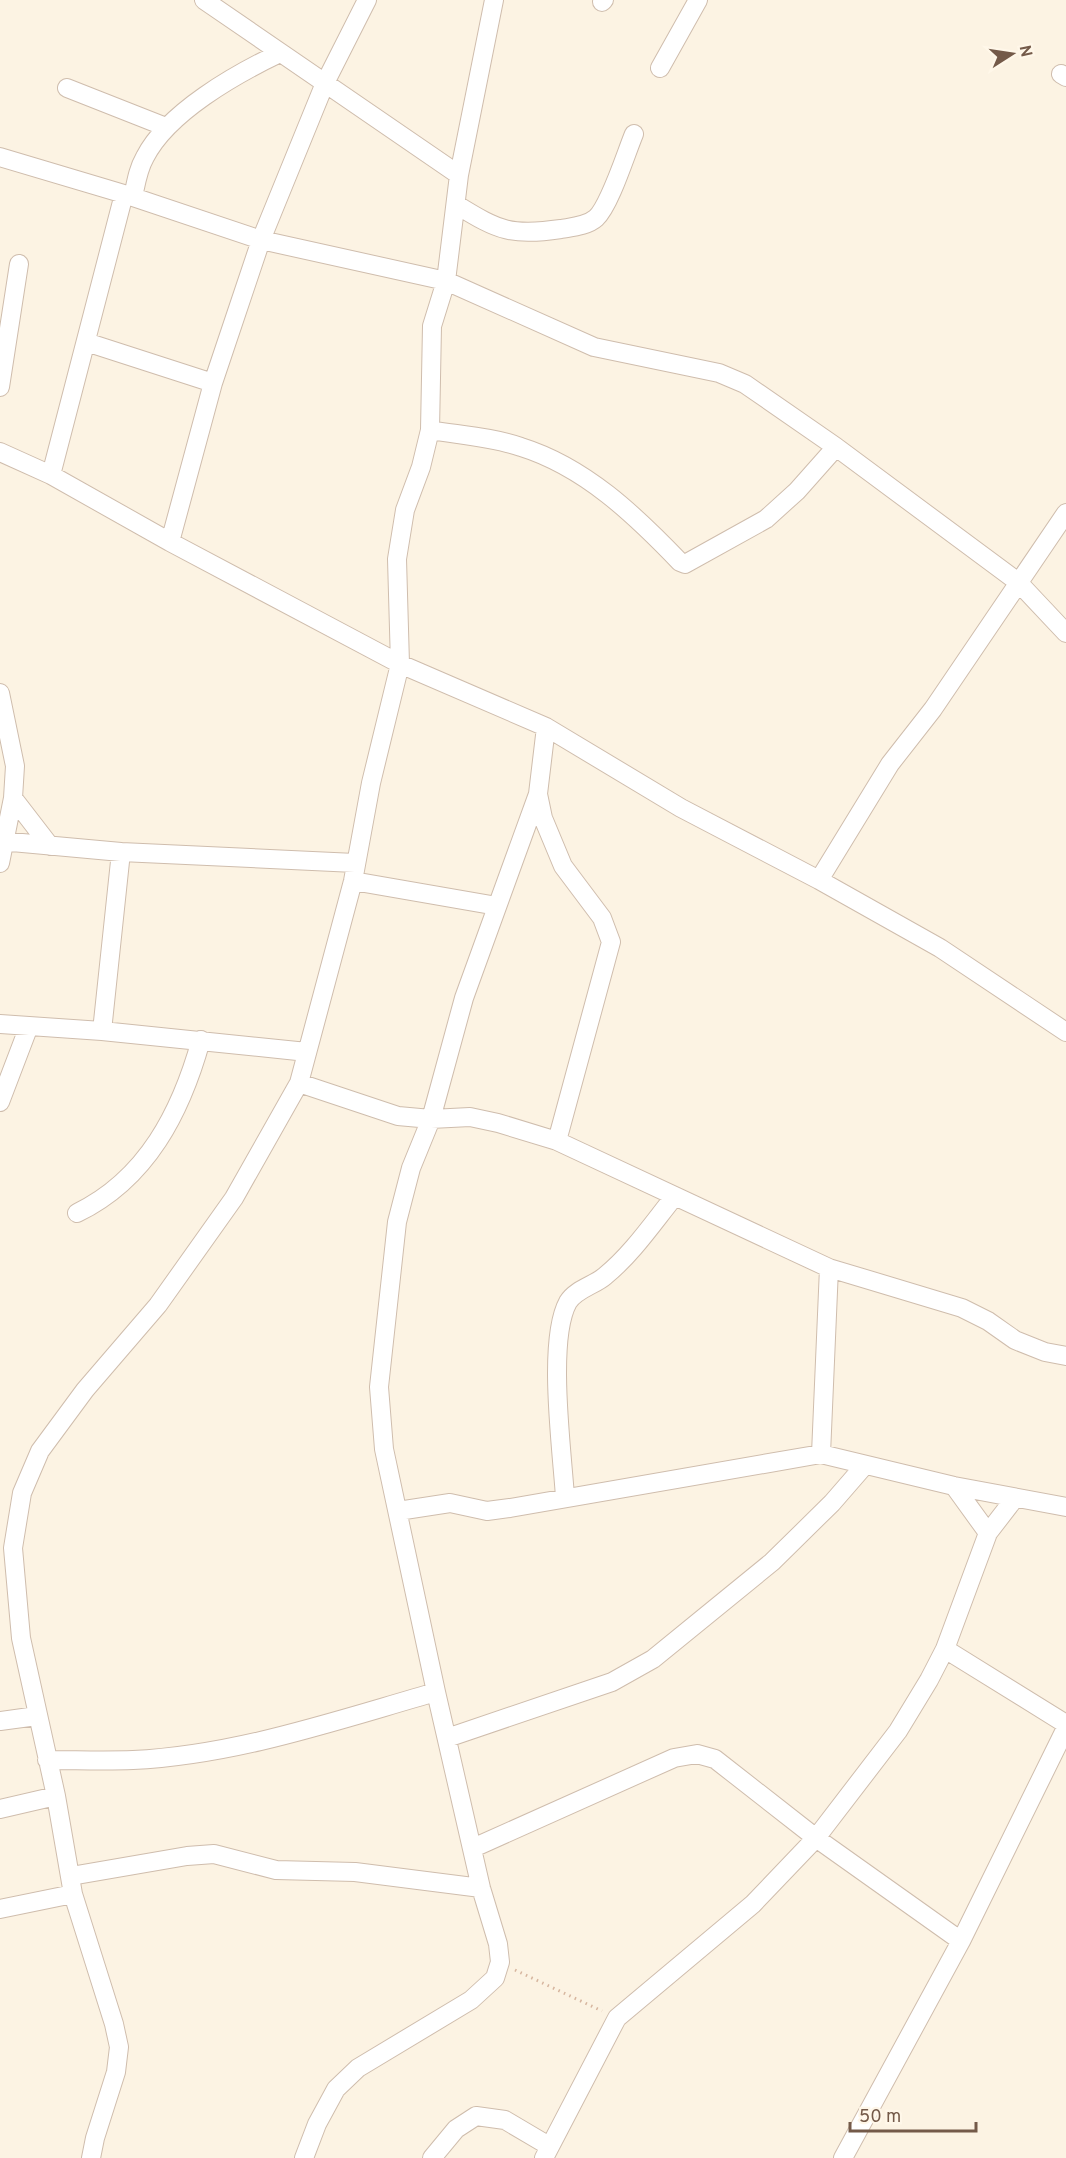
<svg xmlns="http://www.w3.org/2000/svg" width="1066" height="2158" font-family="Overpass,sans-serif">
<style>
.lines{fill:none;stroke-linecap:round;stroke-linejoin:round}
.minor-casing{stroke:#cfbdad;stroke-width:20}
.path{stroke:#d6b59e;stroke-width:3;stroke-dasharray:1.5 4.5;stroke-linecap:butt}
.minor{stroke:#fff;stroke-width:18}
</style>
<rect width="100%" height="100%" fill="#fcf3e3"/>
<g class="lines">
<defs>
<path id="minor" d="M204,0l255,175
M602,2l2,-2
M660,68l38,-68
M1061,74l5,3
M67,88l99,39
M0,157l124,37 137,46 185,41 148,66 125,26 26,11 91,63 182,135 48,51
M133,197c3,-14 5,-28 12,-40 23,-45 91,-83 135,-104
M457,205c42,26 54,31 104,24 11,-2 26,-3 35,-11 14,-13 30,-65 38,-84
M86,342l127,41
M0,387l19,-123
M430,430c29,5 62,7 91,17 64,20 114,68 159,115l5,2 81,-45 31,-28 39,-44
M0,452l51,23 119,67 230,122 146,63 135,81 138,72 121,68 126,84
M51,475l73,-281
M170,542l43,-159 48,-143 64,-157 42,-83
M0,693l15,73 -2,32 -13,65
M546,727l-8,67 5,24 20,48 39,52 9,24 -54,199
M13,798l37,48
M0,841l121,11 234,11
M819,880l71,-116 43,-55 133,-196
M353,881l144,25
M0,1024l102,7 205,21
M102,1031l19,-179
M299,1083l99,33 33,3 39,-2 28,6 59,18 272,127 133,40 26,13 27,19 30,12 21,4
M0,1102l29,-76
M77,1213c70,-34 104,-101 124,-173
M821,1454l8,-186
M954,1486l34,47
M565,1497c-3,-47 -18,-157 3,-195 8,-13 27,-17 37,-26 27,-22 48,-53 69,-79
M398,1511l52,-8 37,8 23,-3 311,-54 133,32 112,21
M945,1649l121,75
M0,1721l37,-5
M447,1738l165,-56 41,-23 119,-97 60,-59 33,-38
M47,1760c29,0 58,1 86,0 104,-5 204,-40 303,-68
M0,1809l56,-13
M473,1848l201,-90 23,-4 18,5 101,79 145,103
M71,1876l116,-20 27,-2 62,16 79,2 126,16
M0,1909l73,-15
M91,2158l4,-20 21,-66 3,-25 -5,-23 -41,-130 -17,-98 -35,-158 -8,-90 9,-55 18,-42 45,-61 73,-85 76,-107 65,-115 54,-202 18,-98 29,-119 -3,-105 8,-49 16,-43 9,-37 2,-104 14,-45 13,-106 35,-175
M304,2158l13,-34 19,-35 22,-21 113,-68 24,-22 5,-16 -2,-18 -17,-56 -45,-196 -52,-243 -5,-62 18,-165 14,-54 20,-49 33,-121 74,-204
M432,2158l24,-29 20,-13 29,4 44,26
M544,2158l73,-140 136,-114 63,-66 82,-107 31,-51 16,-31 43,-116 27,-35
M843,2158l118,-217 105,-213"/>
</defs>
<use href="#minor" class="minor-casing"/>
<path class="path" d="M515,1970l87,41"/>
<use href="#minor" class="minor"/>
</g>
<g transform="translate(1012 54) rotate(78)" stroke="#fff7e9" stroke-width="4.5" paint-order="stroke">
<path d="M0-4.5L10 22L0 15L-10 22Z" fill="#745a49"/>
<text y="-9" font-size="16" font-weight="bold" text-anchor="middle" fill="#745a49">N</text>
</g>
<path d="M850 2122v9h126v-9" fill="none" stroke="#745a49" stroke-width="3"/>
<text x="859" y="2122" font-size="18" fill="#745a49" stroke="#fff7e9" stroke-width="4.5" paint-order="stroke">50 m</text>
</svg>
